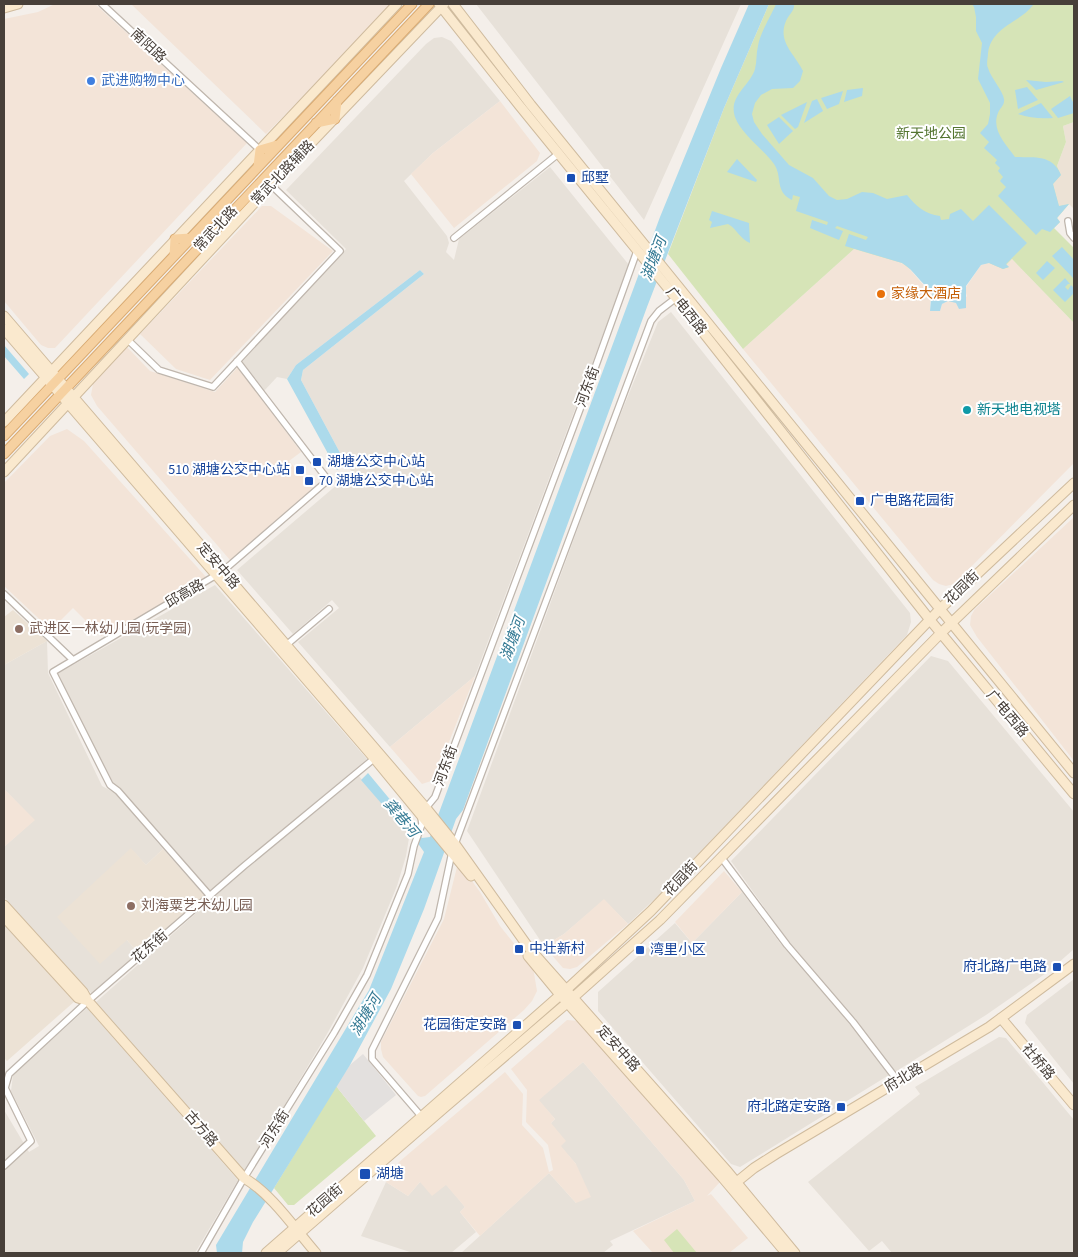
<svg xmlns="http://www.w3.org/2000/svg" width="1078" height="1257" font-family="'Source Sans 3','Noto Sans SC',sans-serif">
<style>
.residential{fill:#e7e1d9}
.commercial{fill:#f3e4d8}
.education{fill:#ece2d5}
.green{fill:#d6e4b7}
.parking{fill:#e3e0de}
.water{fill:#acdaeb}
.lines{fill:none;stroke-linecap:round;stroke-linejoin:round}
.street-casing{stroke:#bfb6ad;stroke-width:8}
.secondary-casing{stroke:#cfbb9e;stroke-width:11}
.primary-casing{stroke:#daab72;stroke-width:11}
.street{stroke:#fff;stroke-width:5.5}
.secondary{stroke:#fae9ce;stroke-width:9}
.primary{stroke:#f6d1a1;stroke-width:9}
.shop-dot{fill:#3f7fe0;stroke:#fff;stroke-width:2}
.transit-dot{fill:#1a4fb4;stroke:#fff;stroke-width:2}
.food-dot{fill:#e8710a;stroke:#fff;stroke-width:2}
.culture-dot{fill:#0f9aa8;stroke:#fff;stroke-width:2}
.education-dot{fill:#8d6e63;stroke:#fff;stroke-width:2}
.labels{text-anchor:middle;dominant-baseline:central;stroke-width:4;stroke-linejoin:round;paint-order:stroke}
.street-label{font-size:14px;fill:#473f39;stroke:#fff}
.shop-label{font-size:14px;fill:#366cbe;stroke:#fff;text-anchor:start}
.park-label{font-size:14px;fill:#547530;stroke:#fff}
.transit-label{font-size:14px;fill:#164399;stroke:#fff;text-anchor:start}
.food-label{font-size:14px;fill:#c56008;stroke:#fff;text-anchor:start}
.culture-label{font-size:14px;fill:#0d838f;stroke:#fff;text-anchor:start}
.education-label{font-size:14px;fill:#785e54;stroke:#fff;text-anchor:start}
.water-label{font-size:15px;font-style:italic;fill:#347a94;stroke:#fff}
</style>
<rect width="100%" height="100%" fill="#f4efea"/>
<path class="residential" d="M476,4h265l-97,216z
M442,37l9,4 49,60 -67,52 -29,28 43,55 2,7 -3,9 8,8 5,-21 91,-72 79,98 -154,411 -85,71 -92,-105 41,-34 -7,-8 -39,34 -56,-64 115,-98 -6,-8 -45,-84 2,-10 121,-96 -4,-4 -124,95 -9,14 -10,-2 -13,14 -22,-29 104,-113 -60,-59 140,-146 8,-6z
M671,312l239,301 1,9 -4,13 -246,258 -33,31 -24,-24 -40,34 -20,12 -77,-115 142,-388 49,-121z
M215,585l152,174 -157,132 -90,-102 -6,-4 -57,-111z
M47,641l1,32 54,113 13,7 48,56 -17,16 -15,-16 -4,91 11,13 -46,41 -88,-97v-50l30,-27 -30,-31v-124z
M931,656l17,5 126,151v137l-25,22 -63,44 -91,57 -36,-46 -70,-84 -58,-81z
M359,776l41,49 10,7 -4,24 -9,30 -34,82 -36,66 -83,139 -148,-171 150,-133z
M742,892l38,51 77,86 32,46 -149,92 -9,-3 -133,-153v-19l77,-69 17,20z
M1074,979v105l-49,-61 2,-8z
M87,1008l151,172 -43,73h-191v-143l25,42 10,-6 -28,-55 2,-16z
M999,1037l7,1 68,82v133h-182l-10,-12 -13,10 -61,-69 112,-88 -5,-7z
M583,1062l101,118 11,21 -85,40 3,4 -10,8h-142l88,-80 27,30v-39l-16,-18 -9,-23 4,-4 -17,-19z
M386,1182l22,14 12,-14 26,2 19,23 -5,5 16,20 -25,21h-38l-52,-17z"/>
<path class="commercial" d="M55,4h40l152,139 -192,205h-7l-7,-3 -37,-44v-282l34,-7z
M131,4h262l-127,130z
M500,101l40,52 -3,8 -83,67 -43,-54 22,-21z
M262,206h9l62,45 -123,129 -34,-11 -36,-35z
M854,249l41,11 12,6 18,21 9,5 -4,11v8h10l2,-7 6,-3h6l5,4 8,-9 -2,-6 1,-3 15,-22 8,-2 19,4 -2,-2 6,-6 62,64v140l-120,121 -8,2 -7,-2 -6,-4 -190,-231z
M127,347l23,24 65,21 23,-25 63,85 -12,9 24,27 -83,72 -133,-154 -6,-11 2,-11z
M67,429l17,12 122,136 -52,32 -53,27 -28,-28 -22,22 -47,-44v-103l46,-47z
M1074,517v244l-97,-124 -7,-12 1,-9 4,-7z
M475,676l-41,104 -12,4 -32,-37z
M4,789l31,31 -31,27z
M461,866l19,26 20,34 33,41 4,24 -5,10 -8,9 -99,86 -4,1 -3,-1 -35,-39 -2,-8v-7l63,-123 13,-52z
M724,871l18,21 -50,51 -17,-21z
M604,899l24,25 -51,43 -7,2 -7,-1 -19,-22 20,-12z
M567,1020l11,1 142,161 -13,14 4,-2 37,44 -19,15h-76l-20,-22 62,-30 -11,-21 -101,-118 -44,38 16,19 -4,4 15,18 -5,5 15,18 15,33 -15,6 -27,-30 -69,63 -20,-24 5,-5 -19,-22 -14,11 -12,-14 -12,14 -22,-14 13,-20 106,-90 18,22 -1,31 21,23 6,24 4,-2 -5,-25 -22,-23 1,-32 -16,-21z"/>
<path class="education" d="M1074,122v87l-5,-5 -10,2 -6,-22 8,-9 -4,-9 9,-24 -3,-16z
M13,610l34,31 -43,24v-48z
M131,848l15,17 17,-16 42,47 -67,57 -11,-13 -27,24 -43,-47z
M4,924l71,77 -68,60 -3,-3z"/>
<path class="green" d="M769,4h305v118l-11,4 3,16 -9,24 4,9 -8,9 6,22 10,-2 -12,14 3,4 -6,6 20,20v75l-62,-64 -6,6 3,2 -6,2 -14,-6 -76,8 -11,-8 -48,-14 -111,100 -75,-95 56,-146z
M336,1086l40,50 -82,69h-6l-14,-17z
M677,1229l20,24h-23l-10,-13z"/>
<path class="parking" d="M363,1054l33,41 -32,26 -28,-35 14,-21z"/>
<path class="water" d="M749,4h20l-45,104 -77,199 -184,503 -7,9 -32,90 -33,80 -41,76 -97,157 -10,20 -1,11h-25l-1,-8 153,-255 55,-138 -14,-20 -10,-7 -39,-45 7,-7 54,65 8,-1 230,-620 61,-149z
M776,4h18c1,7 -5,10 -8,17 -9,21 9,33 17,50l-3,10 -7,7 -21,1 -11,6 -6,8 -3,11 2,8 8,12 27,31 24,13 16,18 8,4 10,-1 15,-7 11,1 14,6 20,-4c9,11 18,19 33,21l1,4 8,-1 1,-5 11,-5 12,12 16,-16 38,38 -21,21 3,3 -6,2 -14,-6 -8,2 -15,21v22l-7,1 -3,-6 -8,-2 -6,3 -2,7h-10l1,-12 2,-7c-12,-8 -19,-22 -31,-29l-57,-17 4,-12 17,6 2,-3 -31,-11 -2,2 8,3 -4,9 -29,-12 2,-8 15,5 1,-3 -32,-11 4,-14 -7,-2 -1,5c-18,-9 -9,-23 -18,-36 -11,-15 -33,-30 -39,-47 -7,-21 15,-31 20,-48 2,-8 1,-15 3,-23 2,-13 13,-30 18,-42z
M972,4h62c-14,19 -42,22 -46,49 0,5 -2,11 0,15 3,10 15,23 16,31 1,6 -4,9 -6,14 -7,17 8,31 17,44 20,1 37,-3 46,18l-8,9 6,22 10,-2 -12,14 3,4 -10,10 -8,-3 -6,6 -38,-39 8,-9 -6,-6 3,-4 -5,-6 2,-3 -5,-5 2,-3 -13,-12 5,-6 -9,-9 8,-9 2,-10v-11l-12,-24 4,-36 -6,-12v-14l-2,-10z
M1026,80l20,2 16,-1 2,1 -28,8z
M1027,87l11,13 -20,9 -3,-19z
M863,88l-1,8 -18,6 3,-12z
M843,91l-4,13 -12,5 -6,-11z
M1070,96l4,8v9l-16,5 -7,-9z
M817,99l6,12 -19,12 8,-22z
M807,102l-9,25 -3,2 -14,-14z
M1041,103l12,15c-13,1 -23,0 -35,-4z
M779,117l14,14 -14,13 -12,-19z
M737,159l20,21 -1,2 -29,-10z
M712,211l37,12 1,20c-10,-4 -13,-14 -22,-19l-18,4 2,-6 -3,-2z
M1062,247l12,13v19l-22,-23z
M1047,261l8,7 -12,12 -7,-7z
M420,270l4,4 -121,96 -2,10 45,84 -9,6 -50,-91 9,-14z
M1065,278l5,6h-2l-3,3 3,3 3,-5 3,3v5l-9,9 -12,-12z
M4,345l25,29 -5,5 -20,-23z"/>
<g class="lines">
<defs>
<path id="street" d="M102,4l158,146
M1068,221l2,12 4,5
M454,238l104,-84
M127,339l32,31 54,17 127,-136 -69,-66
M4,594l69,66
M284,647l45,-38
M425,809l10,-12 151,-404 51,-142
M721,857l66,88 66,77 45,59
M210,896l-92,-105 -8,-6 -57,-113 170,-101 105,-91 -91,-119
M421,1116l-49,-57v-9l66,-132 14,-66 199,-531 8,-10 17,-13
M4,1166l27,-25 -26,-53 4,-14 79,-73 156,-135 132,-109
M201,1253l43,-75 90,-145 33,-58 41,-101 6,-28 8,-22 -1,-7"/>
<path id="secondary" d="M439,4l80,101 157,193 254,322 144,174
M453,4l78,101 409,504 134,164
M4,8l14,-4
M4,316l422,492 29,36 74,104 199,224 67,81
M4,329l370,429 97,118
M4,422l393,-418
M4,472l267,-287 173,-181
M4,905l79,87 5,9 156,177c28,16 51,51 72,75
M4,917l74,81 10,3
M528,956l28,34 166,187 64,76
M1001,1018l73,87
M733,1185l21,-17 22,-14 213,-127 85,-63
M266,1253l300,-263 85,-79 289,-302 134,-126
M277,1253l167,-145 123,-105 93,-83 281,-287 133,-128"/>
<path id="primary" d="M316,123l19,-4 2,-18
M258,166l2,-16 17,-5
M174,256l1,-17 16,-1
M4,436l408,-432
M4,454l425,-450"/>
</defs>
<use href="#street" class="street-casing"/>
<use href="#secondary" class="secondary-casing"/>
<use href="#primary" class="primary-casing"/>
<use href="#street" class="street"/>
<use href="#secondary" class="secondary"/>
<use href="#primary" class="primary"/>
</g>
<circle class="shop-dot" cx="91" cy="81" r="5"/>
<g class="transit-dot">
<rect x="566" y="173" width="10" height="10" rx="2.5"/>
<rect x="312" y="457" width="10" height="10" rx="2.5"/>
<rect x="295" y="465" width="10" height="10" rx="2.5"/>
<rect x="304" y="476" width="10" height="10" rx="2.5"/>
<rect x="855" y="496" width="10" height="10" rx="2.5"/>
<rect x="514" y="944" width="10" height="10" rx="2.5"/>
<rect x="635" y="945" width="10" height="10" rx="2.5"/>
<rect x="1052" y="962" width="10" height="10" rx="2.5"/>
<rect x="512" y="1020" width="10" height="10" rx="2.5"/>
<rect x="836" y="1102" width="10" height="10" rx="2.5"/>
<rect x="359" y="1168" width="12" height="12" rx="2.5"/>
</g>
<circle class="food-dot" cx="881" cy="294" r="5"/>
<circle class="culture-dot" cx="967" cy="410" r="5"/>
<g class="education-dot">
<circle cx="19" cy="629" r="5"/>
<circle cx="131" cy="906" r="5"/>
</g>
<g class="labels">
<g class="street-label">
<text transform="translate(148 46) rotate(43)">南阳路</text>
<text transform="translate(283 173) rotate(-46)">常武北路辅路</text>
<text transform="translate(216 229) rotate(-47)">常武北路</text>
<text transform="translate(686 311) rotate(52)">广电西路</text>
<text transform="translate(588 387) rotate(-70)">河东街</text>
<text transform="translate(218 566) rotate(49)">定安中路</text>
<text transform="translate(962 588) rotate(-44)">花园街</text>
<text transform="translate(185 594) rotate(-30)">邱高路</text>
<text transform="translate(1007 714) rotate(50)">广电西路</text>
<text transform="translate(446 766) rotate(-70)">河东街</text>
<text transform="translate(681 879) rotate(-47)">花园街</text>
<text transform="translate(150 947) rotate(-41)">花东街</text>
<text transform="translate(618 1049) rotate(48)">定安中路</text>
<text transform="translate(1038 1062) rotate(50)">社桥路</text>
<text transform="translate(904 1078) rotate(-31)">府北路</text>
<text transform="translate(201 1129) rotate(49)">古方路</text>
<text transform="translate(275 1129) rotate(-58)">河东街</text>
<text transform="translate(325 1201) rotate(-41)">花园街</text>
</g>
<g class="shop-label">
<text x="101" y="81">武进购物中心</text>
</g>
<g class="park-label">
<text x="931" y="134">新天地公园</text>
</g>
<g class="transit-label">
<text x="581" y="178">邱墅</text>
<text x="327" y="462">湖塘公交中心站</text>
<text x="290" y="470" text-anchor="end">510 湖塘公交中心站</text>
<text x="319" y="481">70 湖塘公交中心站</text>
<text x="870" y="501">广电路花园街</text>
<text x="529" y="949">中壮新村</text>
<text x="650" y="950">湾里小区</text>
<text x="1047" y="967" text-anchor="end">府北路广电路</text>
<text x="507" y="1025" text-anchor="end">花园街定安路</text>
<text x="831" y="1107" text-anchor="end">府北路定安路</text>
<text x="376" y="1174">湖塘</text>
</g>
<g class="food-label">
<text x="891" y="294">家缘大酒店</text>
</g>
<g class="culture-label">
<text x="977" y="410">新天地电视塔</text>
</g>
<g class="education-label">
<text x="29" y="629">武进区一林幼儿园(玩学园)</text>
<text x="141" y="906">刘海粟艺术幼儿园</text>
</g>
<g class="water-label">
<text transform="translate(654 259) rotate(-69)">湖塘河</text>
<text transform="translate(513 639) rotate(-70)">湖塘河</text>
<text transform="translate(401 818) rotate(50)">龚巷河</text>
<text transform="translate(366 1015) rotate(-59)">湖塘河</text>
</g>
</g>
<rect width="1078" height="1257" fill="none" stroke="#473f39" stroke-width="10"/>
</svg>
